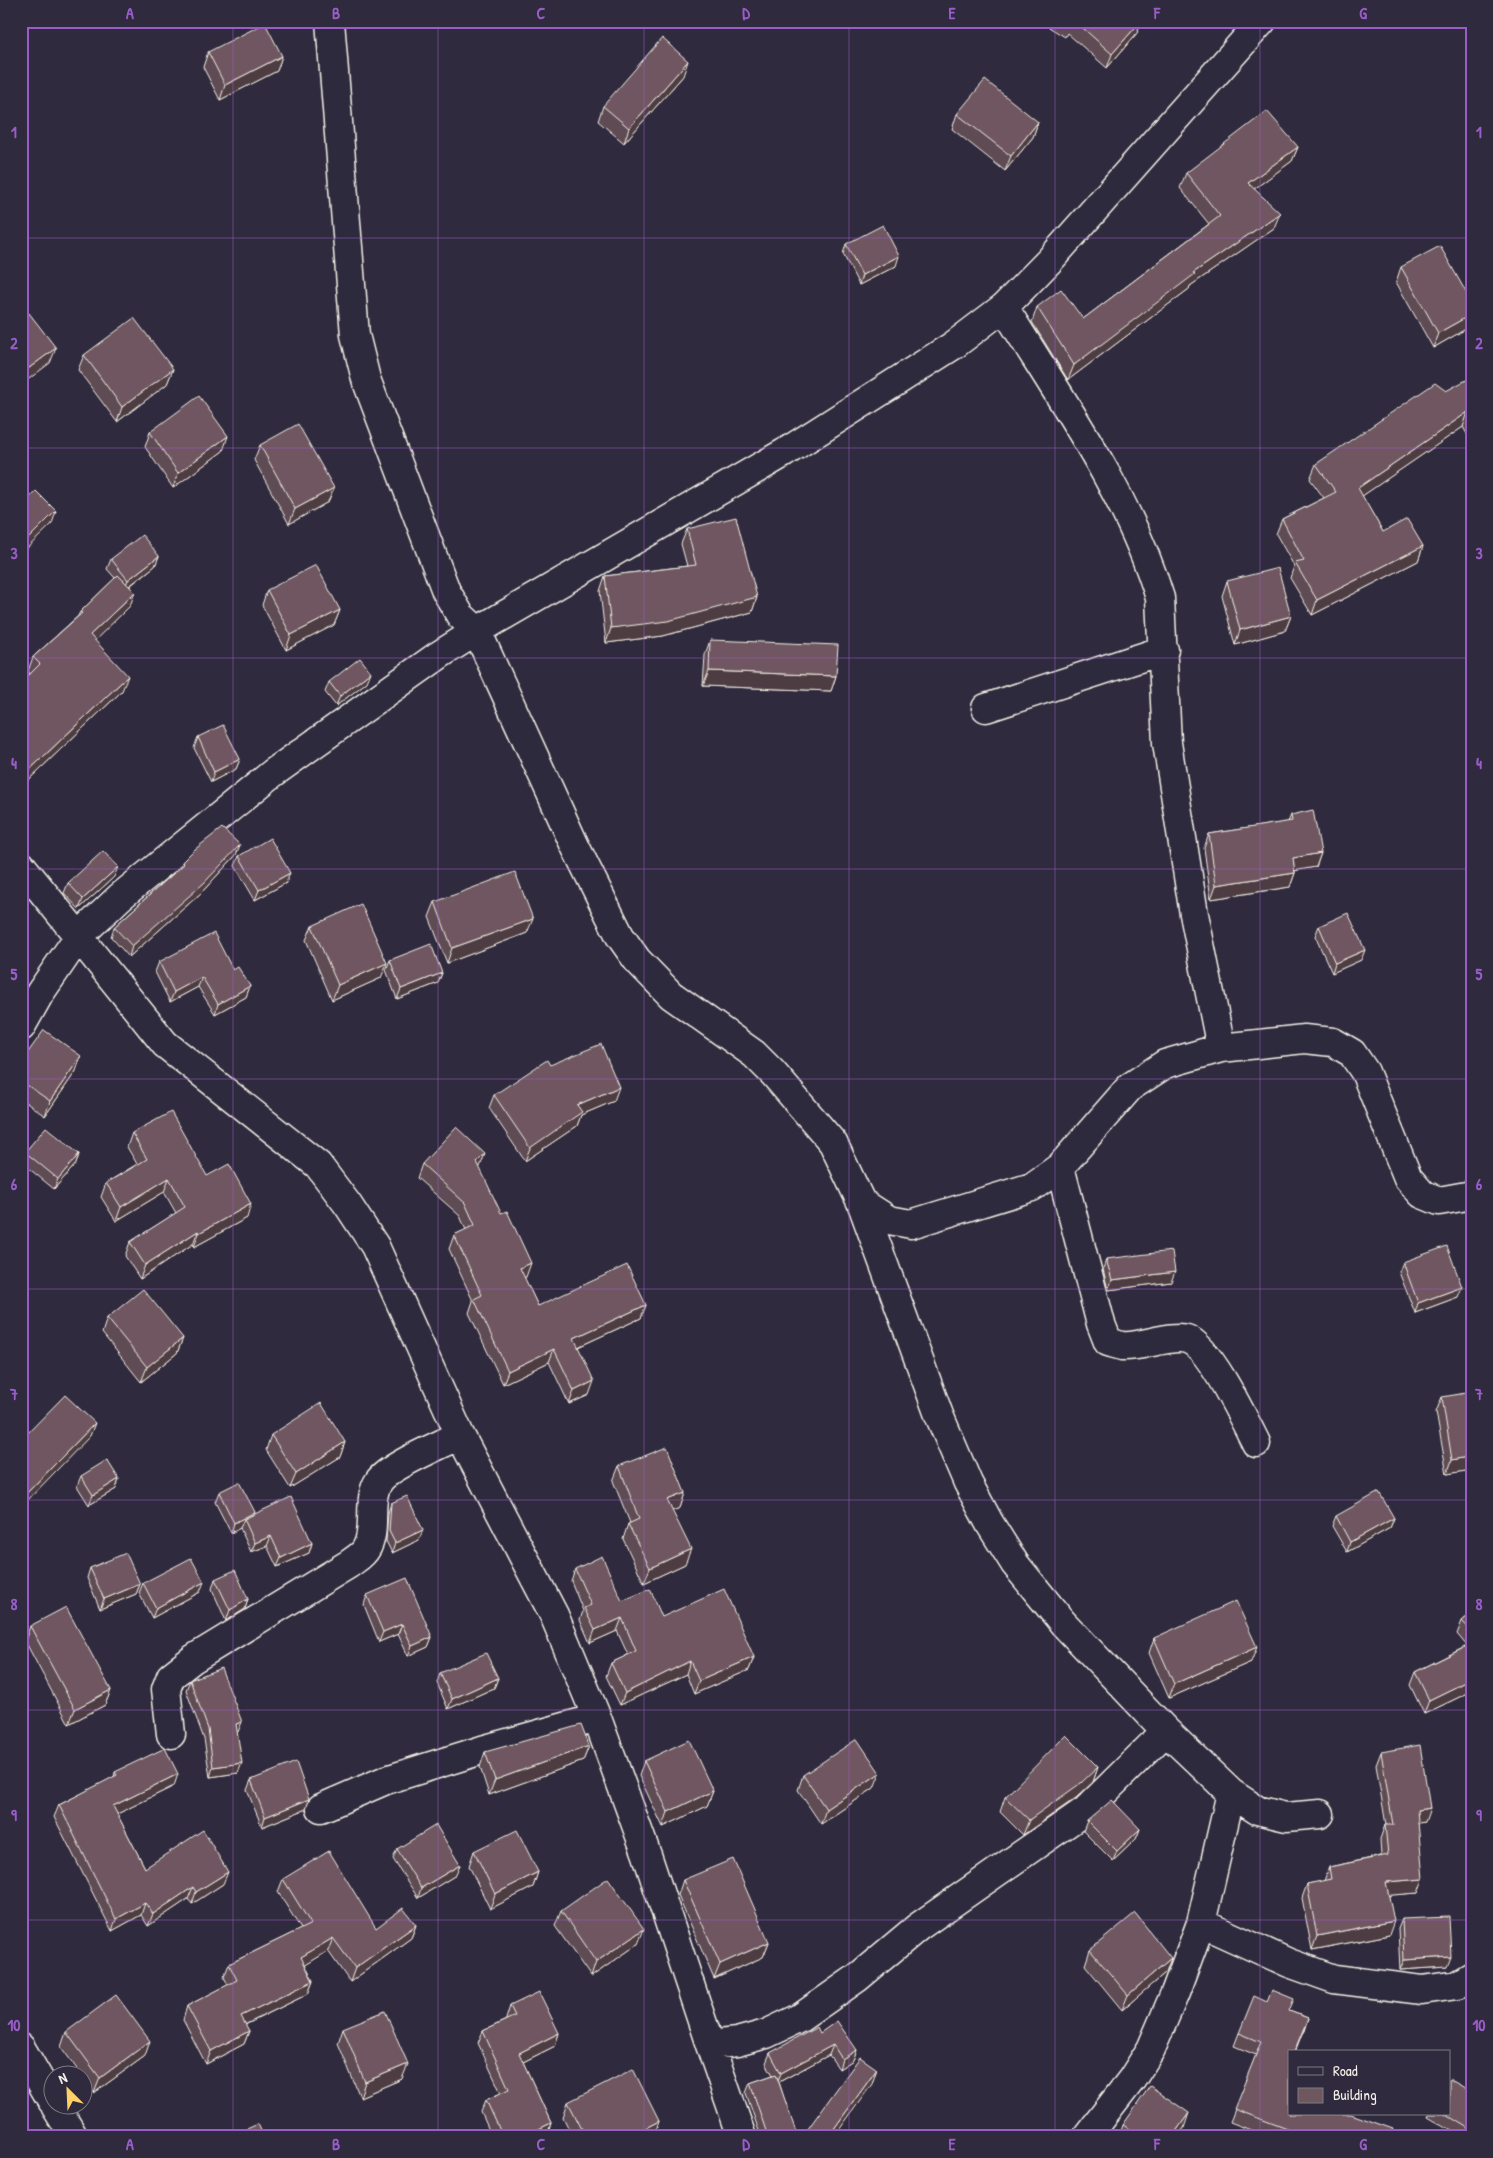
<svg xmlns="http://www.w3.org/2000/svg" width="1493" height="2158" font-family="'Patrick Hand',sans-serif">
<style>
.lines{fill:none;stroke-linecap:round;stroke-linejoin:round}
.minor-casing{stroke:#f4f1e8;stroke-width:31}
.minor{stroke:#2f2a3d;stroke-width:28}
.wall{fill:#5f4b53;stroke:#f4f1e8}
.shaded-wall{fill:#4e3d43;stroke:#f4f1e8}
.building{fill:#6f5760;stroke:#f4f1e8}
.grid{fill:none;stroke:#995dc9;stroke-width:1;stroke-opacity:0.55}
.neatline{fill:none;stroke:#995dc9;stroke-width:2}
.grid-label{font-size:16px;text-anchor:middle;font-weight:bold;fill:#995dc9}
</style>
<rect width="100%" height="100%" fill="#2f2a3d"/>
<filter id="ink" filterUnits="userSpaceOnUse"><feTurbulence type="fractalNoise" baseFrequency=".02" numOctaves="2"/><feDisplacementMap in="SourceGraphic" scale="10" xChannelSelector="R" yChannelSelector="G"/><feConvolveMatrix kernelMatrix="1 2 1 2 8 2 1 2 1" color-interpolation-filters="sRGB"/></filter>
<g filter="url(#ink)">
<g class="lines">
<defs>
<path id="minor" d="M330,21l25,314 11,44 80,212 14,24 17,16 98,215 45,90 17,24 34,35 83,59 19,19 60,70 28,59 78,213 29,68 22,41 25,40 48,59 103,108 65,62 26,17 29,7 34,-3
M1004,307c57,93 124,186 156,291l7,145 27,171 27,134
M986,708l178,-58
M21,865l144,179 153,121 30,40 27,41 85,189 94,180 43,103 50,137 63,190 32,92
M21,1027l19,-34 39,-57 41,-39 153,-124 166,-118 38,-24 307,-178 170,-108 50,-38 45,-46 213,-240
M1060,1167l41,157 7,18c4,1 10,3 14,4 18,2 48,-12 65,-7 22,7 58,82 69,104
M861,1202l28,18 22,4 121,-37 28,-20 70,-80 35,-23 56,-16 83,-9 29,3 19,11 13,19 43,106 14,16 17,7 33,-6
M171,1734l-5,-45 5,-13 22,-17 156,-95c5,-4 14,-9 17,-15 12,-19 0,-49 13,-68 10,-15 62,-36 81,-46
M321,1808l65,-28 96,-30 115,-32
M1201,1923l88,40 45,16 88,11 35,-5 15,-9
M710,2045l27,-3 29,-8 34,-16 57,-40 61,-51 168,-117 80,-79
M21,2048l31,53
M55,2106l19,31
M1087,2137l45,-58 19,-30 24,-56 26,-70 30,-130"/>
</defs>
<use href="#minor" class="minor-casing"/>
<use href="#minor" class="minor"/>
</g>
<path class="wall" d="M1039,21h103l-5,12 -30,35 -40,-35 -2,4z
M208,52l74,4 -5,15 -57,29 -17,-33z
M683,76l-59,67 -26,-22 5,-15z
M957,114l81,8 -5,15 -28,34 -53,-42z
M1298,147l-6,14 -38,28 20,39 -84,58 -1,3 -121,91 -36,-58 5,-15 46,12 126,-95 -29,-36 6,-15z
M846,244l50,22 -37,19 -16,-31z
M1401,267l70,59 -38,22 -37,-66z
M84,355l89,14 -6,15 -50,38 -39,-52z
M1472,377v66l-9,-16 -101,69 21,36 40,14 -5,15 -106,54 -22,-37 4,-12 -18,-32 6,-15 42,-21 -14,-19 6,-15z
M150,432l73,19 -50,37 -28,-41z
M260,445l74,43 -6,14 -39,22 -35,-64z
M687,529l70,68 -5,15 -89,24 -57,7 -6,-52 5,-15 82,-10 -6,-22z
M159,556l-4,10 -25,20v20l-36,34 28,51 -101,96v-104l9,-9 -2,-3 5,-14 45,-41 2,-4 35,-34 -8,-9 4,-10z
M1227,581l64,35 -6,15 -50,14 -13,-49z
M267,590l73,20 -6,15 -48,25 -24,-45z
M710,640l126,36 -5,15 -128,-5 2,-31z
M329,682h38l-31,24 -11,-14z
M198,737l42,22 -4,10 -25,13 -17,-34z
M1291,815l30,38 -5,14 -21,3v3l-5,14 -79,12 -7,-51 5,-14 79,-12z
M236,855l-35,38 -72,64 -18,-20 3,-10 67,-61 1,-4z
M239,856l47,27 -31,17 -20,-34z
M114,877l-35,32 -15,-16 4,-10z
M435,902l92,31 -80,30 -18,-46z
M312,926l69,52 -49,22 -26,-60z
M1319,926l42,34 -29,13 -17,-37z
M390,960l52,13 -4,10 -41,16 -11,-29z
M159,962l74,8 17,16 -4,11 -31,17 -17,-27 -28,15 -15,-30z
M21,1062l55,9 -31,45 -24,-17z
M550,1065l64,36 -33,14 -4,11 -52,35 -36,-53 5,-13z
M132,1133l75,43 40,42 -53,29 -1,-3 -53,35 -15,-23 5,-14 46,-29 -12,-21 -48,29 -15,-24 5,-14 31,-19 -10,-17z
M25,1152l54,2 -3,10 -22,25 -33,-27z
M422,1164l58,3 -1,1 47,109 -2,1 14,28 108,-1 -5,13 -63,29 11,48 -20,9 -20,-42 -46,22 -34,-71 4,-12 -24,-52 5,-14 12,-5 -6,-14 -43,-38z
M1106,1259l65,23 -63,8 -5,-21z
M1403,1262l55,35 -43,16 -16,-41z
M107,1318l76,20 -6,15 -36,29 -39,-49z
M1442,1397l30,73 -25,4 -11,-62z
M271,1435l74,7 -5,15 -50,31 -24,-38z
M619,1466l66,27 -5,15 -8,3 13,53 -41,19 -21,-44 5,-15 2,-1 -17,-42z
M81,1476l38,3 -3,10 -27,16 -12,-19z
M219,1492l35,22 58,29 -3,10 -32,14 -10,-21 -16,6 -11,-24 -9,5 -16,-31z
M391,1503l28,37 -27,13 -6,-12 2,-28z
M1336,1516l58,2 -4,10 -43,24 -15,-26z
M90,1568l50,16 -4,10 -36,15 -13,-31z
M575,1569l47,32 40,16 92,40 -5,13 -55,24 -8,-20 -66,31 -14,-29 5,-13 17,-8 -11,-24 -27,12 -10,-23 3,-9 -12,-30z
M215,1579l33,20 -3,10 -19,12 -14,-32z
M143,1583l57,9 -48,26 -13,-25z
M367,1595l65,42 -4,10 -20,9 -10,-22 -19,8 -15,-37z
M1472,1613v78l-48,23 -14,-29 5,-13 52,-26 -10,-12 5,-13z
M30,1626l81,64 -6,15 -36,19 -44,-83z
M1154,1638l97,24 -82,36 -20,-45z
M440,1673l58,5 -4,10 -46,21 -11,-26z
M190,1680l48,52h-1l1,41 -28,4 -6,-38 -18,-49z
M589,1746l-6,15 -94,34 -9,-28 5,-15z
M1381,1752l44,70 -7,1v70l-29,2v40l-77,15 -10,-52 5,-14 17,-3 5,-14 52,-11 -1,-17 5,-14h1l-10,-60z
M644,1761l69,30 -6,15 -44,21 -24,-51z
M1098,1767l-5,15 -17,16 -53,37 -23,-23 5,-15z
M115,1772l59,14 -57,28 28,54 78,16 -31,20 -4,-5 -40,27 -7,-11 -29,16 -58,-114 5,-12 55,-28z
M803,1775l71,13 -53,36 -23,-34z
M251,1780l55,29 -44,18 -15,-37z
M1087,1821l53,8 -4,10 -23,22 -30,-30z
M397,1849l59,26 -38,23 -25,-39z
M474,1851l64,21 -5,15 -43,22 -21,-43z
M1472,1852v41l-4,-30z
M283,1879l93,49 40,-3 -5,13 -61,44 -22,-31 -23,14 8,16 -5,13 -63,31 4,6 -5,13 -38,20 -23,-44 4,-14 41,-21 -4,-8 5,-13 72,-35 -23,-37z
M683,1880l86,62 -6,15 -49,22 -36,-84z
M561,1911l77,33 -47,33 -36,-51z
M1402,1919l45,48 -47,3 -2,-41z
M1090,1950l76,22 -44,38 -37,-45z
M510,2006l49,27 -4,13 -32,16 28,61 -4,13 -2,1h-53l-11,-25 5,-12 15,-7 -23,-50 5,-12 23,-11v-1z
M1289,2011l19,7 -4,13 -15,21v62l101,23h-121l-39,-15 26,-67 -22,-9 5,-13z
M343,2028l59,51 -42,18 -22,-54z
M66,2032l79,24 -51,37 -12,-17 -21,-29z
M820,2033l37,17 -4,10 -14,9 -10,-14 -50,27 17,55h-35l-15,-44 4,-10 23,-8 -7,-12 4,-10z
M1472,2092v33l-7,12h-3l-34,-20 1,-3h20z
M568,2102l91,19 -5,15 -2,1h-79l-10,-20z
M1123,2125l61,3 -7,9h-58z"/>
<path class="shaded-wall" d="M1141,21h1l-5,12 -30,35 5,-14z
M282,56l-5,15 -57,29 5,-15z
M688,61l-5,15 -59,67 5,-15z
M1038,122l-5,15 -28,34 6,-15z
M1298,147l-6,14 -50,37 6,-15z
M1280,213l-6,15 -84,58 -1,3 -121,91 6,-15 119,-92z
M899,256l-3,10 -37,19 3,-10z
M1472,314l-1,12 -38,22 5,-15z
M56,348l-6,15 -29,22v-11z
M173,369l-6,15 -50,38 5,-15z
M1468,412l-5,15 -111,76 6,-15z
M228,436l-5,15 -50,37 5,-15z
M334,488l-6,14 -39,22 6,-15z
M56,511l-4,13 -31,30v-6l2,-4z
M1423,546l-5,15 -106,54 5,-15z
M159,556l-4,10 -31,24 4,-10z
M135,592l-5,14 -45,44 5,-15z
M757,597l-5,15 -89,24 -57,7 5,-15z
M340,610l-6,15 -48,25 5,-15z
M1291,616l-6,15 -50,14 5,-15z
M709,671l127,5 -5,15 -128,-5z
M371,672l-4,10 -31,24 4,-10z
M128,676l-6,15 -101,96v-9z
M240,759l-4,10 -25,13 3,-10z
M240,845l-4,10 -35,38 -72,64 3,-11z
M1321,853l-5,14 -28,5 5,-14z
M118,867l-4,10 -35,32 4,-10z
M290,873l-4,10 -31,17 4,-10z
M1295,873l-5,14 -79,12 5,-14z
M533,919l-6,14 -80,30 5,-15z
M1365,950l-4,10 -29,13 3,-10z
M387,963l-6,15 -49,22 6,-15z
M442,973l-4,10 -41,16 4,-10z
M202,977l-4,10 -28,15 4,-10z
M250,986l-4,11 -31,17 3,-10z
M81,1056l-5,15 -31,45 5,-15z
M619,1087l-5,14 -33,14 -4,11 -52,35 5,-13 47,-43z
M79,1154l-3,10 -22,25 4,-10z
M485,1154l-5,13 -8,9 5,-14z
M169,1178l-5,14 -48,29 5,-14z
M251,1204l-4,14 -53,29 5,-14z
M198,1231l-5,13 -53,35 5,-14z
M531,1263l-5,14 -11,5 5,-14z
M1175,1272l-4,10 -63,8 4,-10z
M1462,1287l-4,10 -43,16 3,-10z
M646,1305l-5,13 -72,33 5,-13z
M183,1338l-6,15 -36,29 6,-15z
M554,1349l-5,13 -46,22 5,-13z
M594,1381l-5,14 -20,9 5,-13z
M95,1423l-5,13 -69,71v-8z
M345,1442l-5,15 -50,31 6,-14z
M1472,1456v14l-25,4 5,-14z
M119,1479l-3,10 -27,16 4,-10z
M685,1493l-5,15 -18,7 5,-15z
M255,1512l-4,10 -7,-3 -4,9 -9,5 3,-10z
M1394,1518l-4,10 -43,24 3,-10z
M423,1530l-4,10 -27,13 3,-10z
M271,1536l-4,10 -16,6 4,-9z
M312,1543l-3,10 -32,14 4,-9z
M691,1549l-6,15 -41,19 6,-15z
M204,1582l-4,10 -48,26 4,-10z
M140,1584l-4,10 -36,15 4,-10z
M248,1599l-3,10 -19,12 4,-11z
M622,1618l-5,13 -27,12 5,-13z
M402,1624l-4,10 -19,8 4,-10z
M432,1637l-4,10 -20,9 4,-10z
M1257,1647l-6,15 -82,36 5,-14z
M754,1657l-5,13 -55,24 5,-13z
M690,1661l-4,13 -66,31 5,-12z
M498,1678l-4,10 -46,21 4,-10z
M1472,1679v12l-48,23 5,-14z
M111,1690l-6,15 -36,19 6,-15z
M242,1722l-4,10 -5,2 3,-10z
M589,1746l-6,15 -94,34 6,-15z
M242,1763l-4,10 -28,4 3,-10z
M1098,1767l-5,15 -17,16 -53,37 6,-15z
M880,1773l-6,15 -53,36 5,-15z
M178,1774l-4,12 -65,32 4,-12z
M713,1791l-6,15 -44,21 5,-15z
M309,1799l-3,10 -44,18 3,-10z
M1430,1808l-5,14 -13,2 5,-14z
M1140,1829l-4,10 -23,22 4,-10z
M460,1865l-4,10 -38,23 3,-10z
M228,1872l-5,12 -31,20 4,-12z
M538,1872l-5,15 -43,22 5,-15z
M1423,1879l-5,14 -37,3 5,-14z
M193,1887l-5,12 -40,27 5,-12z
M145,1903l-4,12 -29,16 4,-12z
M1394,1921l-5,14 -77,15 5,-14z
M416,1925l-5,13 -61,44 5,-14z
M644,1929l-6,15 -47,33 5,-15z
M333,1938l-5,13 -32,20 5,-14z
M769,1942l-6,15 -49,22 6,-15z
M1451,1957l-4,10 -47,3 4,-10z
M1171,1958l-5,14 -44,38 6,-15z
M313,1981l-5,13 -72,35 5,-13z
M1308,2018l-13,34h-1z
M249,2031l-5,13 -38,20 5,-13z
M559,2033l-4,13 -40,20 4,-13z
M150,2041l-5,15 -51,37 6,-15z
M833,2045l-4,10 -52,28 4,-10z
M857,2050l-4,10 -14,9 3,-10z
M408,2064l-6,15 -42,18 5,-15z
M877,2069l-5,15 -38,53h-6z
M1189,2113l-5,15 -7,9h-5z
M659,2121l-5,15 -2,1h-24z
M1472,2122v3l-7,12 3,-9z
M551,2123l-4,13 -2,1h-23z"/>
<path class="building" d="M1075,21h66l-29,33z
M265,23l17,33 -57,29 -17,-33z
M662,38l26,23 -59,67 -26,-22z
M985,80l53,42 -27,34 -54,-42z
M1267,111l31,36 -50,36 32,30 -87,60 2,1 -121,91 -37,-58 24,-18 22,30 137,-103 -34,-43z
M883,225l16,31 -37,19 -16,-31z
M1440,246l32,57v11l-34,19 -37,-66z
M29,313l27,35 -35,26v-55z
M134,318l39,51 -51,38 -38,-52z
M1472,377v41l-4,-6 -110,76 25,44 24,-13 16,27 -106,54 -22,-37 9,-2 -22,-42 54,-27 -20,-28 119,-81 11,8z
M199,396l29,40 -50,37 -28,-41z
M298,424l36,64 -39,21 -35,-64z
M36,491l20,20 -33,33 -2,-1v-37z
M736,517l21,80 -89,24 -57,7 -6,-52 91,-11 -9,-36z
M142,535l17,21 -31,24 -17,-21z
M316,565l24,45 -49,25 -24,-45z
M1278,568l13,48 -51,14 -13,-49z
M118,575l17,17 -45,43 38,41 -107,102v-95l19,-19 -7,-7 49,-44 -2,-1z
M710,640l128,5 -2,31 -127,-5z
M360,658l11,14 -31,24 -11,-14z
M223,725l17,34 -26,13 -16,-35z
M1313,810l8,43 -28,5 2,15 -79,12 -7,-51 83,-13 -1,-6z
M222,828l18,17 -36,38 -72,63 -18,-19 70,-63 -2,-2 12,-12z
M270,838l20,35 -31,17 -20,-34z
M103,851l15,16 -35,32 -15,-16z
M515,872l18,47 -81,29 -17,-46z
M361,904l26,59 -49,22 -26,-59z
M1348,913l17,37 -30,13 -16,-37z
M214,933l19,37 5,-3 12,19 -32,18 -16,-27 -28,15 -15,-30z
M431,944l11,29 -41,16 -11,-29z
M44,1030l37,26 -31,45 -29,-20v-19z
M601,1044l18,43 -42,18 5,7 -52,36 -36,-53 53,-35 3,5z
M171,1112l36,64 22,-12 22,40 -52,29 -1,-2 -53,34 -15,-23 55,-35 -16,-29 -48,29 -15,-24 41,-24 -15,-26z
M46,1127l33,27 -21,25 -33,-27z
M456,1127l29,27 -8,8 24,51 6,-2 24,52 -11,5 18,38 89,-41 19,40 -72,33 20,43 -20,10 -20,-42 -46,22 -34,-72 8,-4 -28,-60 21,-10 -10,-22 -43,-39z
M1447,1246l15,41 -44,16 -15,-41z
M1172,1251l3,21 -63,8 -6,-21z
M143,1289l40,49 -36,29 -40,-49z
M1472,1392v64l-20,4 -10,-63z
M65,1395l30,28 -74,76v-59z
M321,1403l24,39 -49,32 -25,-39z
M667,1447l18,46 -18,7 24,49 -41,19 -22,-44 11,-5 -20,-53z
M107,1460l12,19 -26,16 -12,-19z
M239,1482l16,30 -21,11 -15,-31z
M1379,1492l15,26 -44,24 -14,-26z
M407,1496l16,34 -28,13 -6,-12 2,-28z
M291,1497l21,46 -31,15 -10,-22 -16,7 -11,-24z
M126,1553l14,31 -36,15 -14,-31z
M602,1556l20,45 28,-12 12,28 62,-28 30,68 -55,24 -9,-20 -65,32 -14,-30 25,-12 -14,-33 -27,12 -11,-22 7,-3 -16,-36z
M191,1558l13,24 -48,26 -13,-25z
M235,1570l13,29 -18,11 -15,-31z
M407,1578l25,59 -20,9 -10,-22 -19,8 -16,-37z
M1236,1601l21,46 -83,37 -20,-46z
M66,1607l45,83 -36,19 -45,-83z
M1472,1613v19l-10,-11z
M1472,1644v35l-43,21 -14,-28z
M486,1653l12,25 -46,21 -12,-26z
M221,1668l21,54 -6,2 6,39 -29,4 -5,-38 -18,-49z
M581,1725l8,21 -94,34 -10,-28z
M1066,1735l32,32 -17,16 -52,37 -24,-23z
M857,1739l23,34 -54,36 -23,-34z
M689,1740l24,51 -45,21 -24,-51z
M1420,1745l10,63 -13,2 6,69 -37,3 8,39 -77,15 -10,-52 24,-5 -2,-12 59,-12 -3,-30h8l-12,-73z
M165,1748l13,26 -65,32 32,62 58,-38 25,42 -32,20 -3,-5 -40,27 -8,-11 -29,16 -57,-114 58,-30 -2,-3z
M296,1762l13,37 -44,18 -14,-37z
M1112,1800l28,29 -23,22 -30,-30z
M436,1825l24,40 -39,23 -24,-39z
M517,1830l21,42 -43,22 -21,-43z
M329,1851l47,77 27,-20 13,17 -61,43 -22,-30 -32,19 12,24 -72,35 8,15 -38,20 -24,-45 50,-26 -8,-16 82,-40 -28,-45z
M733,1859l36,83 -49,22 -37,-84z
M608,1878l36,51 -48,33 -35,-51z
M1135,1913l36,45 -43,37 -38,-45z
M1449,1917l2,40 -47,3 -2,-41z
M1272,1990l22,9 -5,12 19,7 -14,34h-5v12l-1,2h1v48h62l42,15 -3,8h-97l-5,-3 2,-4 -56,-21 27,-67 -22,-9 15,-37 13,6z
M539,1992l20,41 -40,20 32,70 -29,14h-19l-17,-37 23,-11 -26,-58 32,-15 -5,-10z
M116,1995l34,46 -50,37 -34,-46z
M385,2011l23,53 -43,18 -22,-54z
M837,2021l20,29 -15,9 -9,-14 -52,28 -11,-20 47,-26 3,6z
M860,2057l17,12 -49,68h-26z
M633,2069l26,52 -31,16h-42l-18,-35z
M776,2074l21,61 -4,2h-25l-18,-54z
M1449,2079l23,13v30l-4,6 -23,-14h4z
M1150,2086l39,27 -17,24h-31l-18,-12z
M258,2124l6,13h-35z"/>
</g>
<path class="grid" d="M233,21v2116M438,21v2116M644,21v2116M849,21v2116M1055,21v2116M1260,21v2116M21,238h1451M21,448h1451M21,658h1451M21,869h1451M21,1079h1451M21,1289h1451M21,1500h1451M21,1710h1451M21,1920h1451"/>
<rect width="1493" height="2158" fill="none" stroke="#2f2a3d" stroke-width="55"/>
<rect x="1288" y="2050" width="162" height="65" fill="#2f2a3d" stroke="#7e7a81"/>
<rect x="1298" y="2067" width="25" height="8" fill="#2f2a3d" stroke="#7e7a81"/>
<text x="1333" y="2076" font-size="15" fill="#f4f1e8">Road</text>
<rect x="1298" y="2088" width="25" height="15" fill="#6f5760" stroke="#7e7a81"/>
<text x="1333" y="2100" font-size="15" fill="#f4f1e8">Building</text>
<g transform="translate(68 2090) rotate(336)"><circle r="24" fill="#2f2a3d" stroke="#7e7a81"/>
<path d="M0-4L9 19L0 12L-9 19Z" fill="#ffd166"/>
<text y="-8" font-size="14" font-weight="bold" text-anchor="middle" fill="#f4f1e8">N</text>
</g>
<rect x="28" y="28" width="1438" height="2102" class="neatline"/>
<g class="grid-label">
<text x="130" y="19">A</text>
<text x="336" y="19">B</text>
<text x="541" y="19">C</text>
<text x="746" y="19">D</text>
<text x="952" y="19">E</text>
<text x="1157" y="19">F</text>
<text x="1363" y="19">G</text>
<text x="14" y="138">1</text>
<text x="1479" y="138">1</text>
<text x="14" y="349">2</text>
<text x="1479" y="349">2</text>
<text x="14" y="559">3</text>
<text x="1479" y="559">3</text>
<text x="14" y="769">4</text>
<text x="1479" y="769">4</text>
<text x="14" y="980">5</text>
<text x="1479" y="980">5</text>
<text x="14" y="1190">6</text>
<text x="1479" y="1190">6</text>
<text x="14" y="1400">7</text>
<text x="1479" y="1400">7</text>
<text x="14" y="1610">8</text>
<text x="1479" y="1610">8</text>
<text x="14" y="1821">9</text>
<text x="1479" y="1821">9</text>
<text x="14" y="2031">10</text>
<text x="1479" y="2031">10</text>
<text x="130" y="2150">A</text>
<text x="336" y="2150">B</text>
<text x="541" y="2150">C</text>
<text x="746" y="2150">D</text>
<text x="952" y="2150">E</text>
<text x="1157" y="2150">F</text>
<text x="1363" y="2150">G</text>
</g>
</svg>
